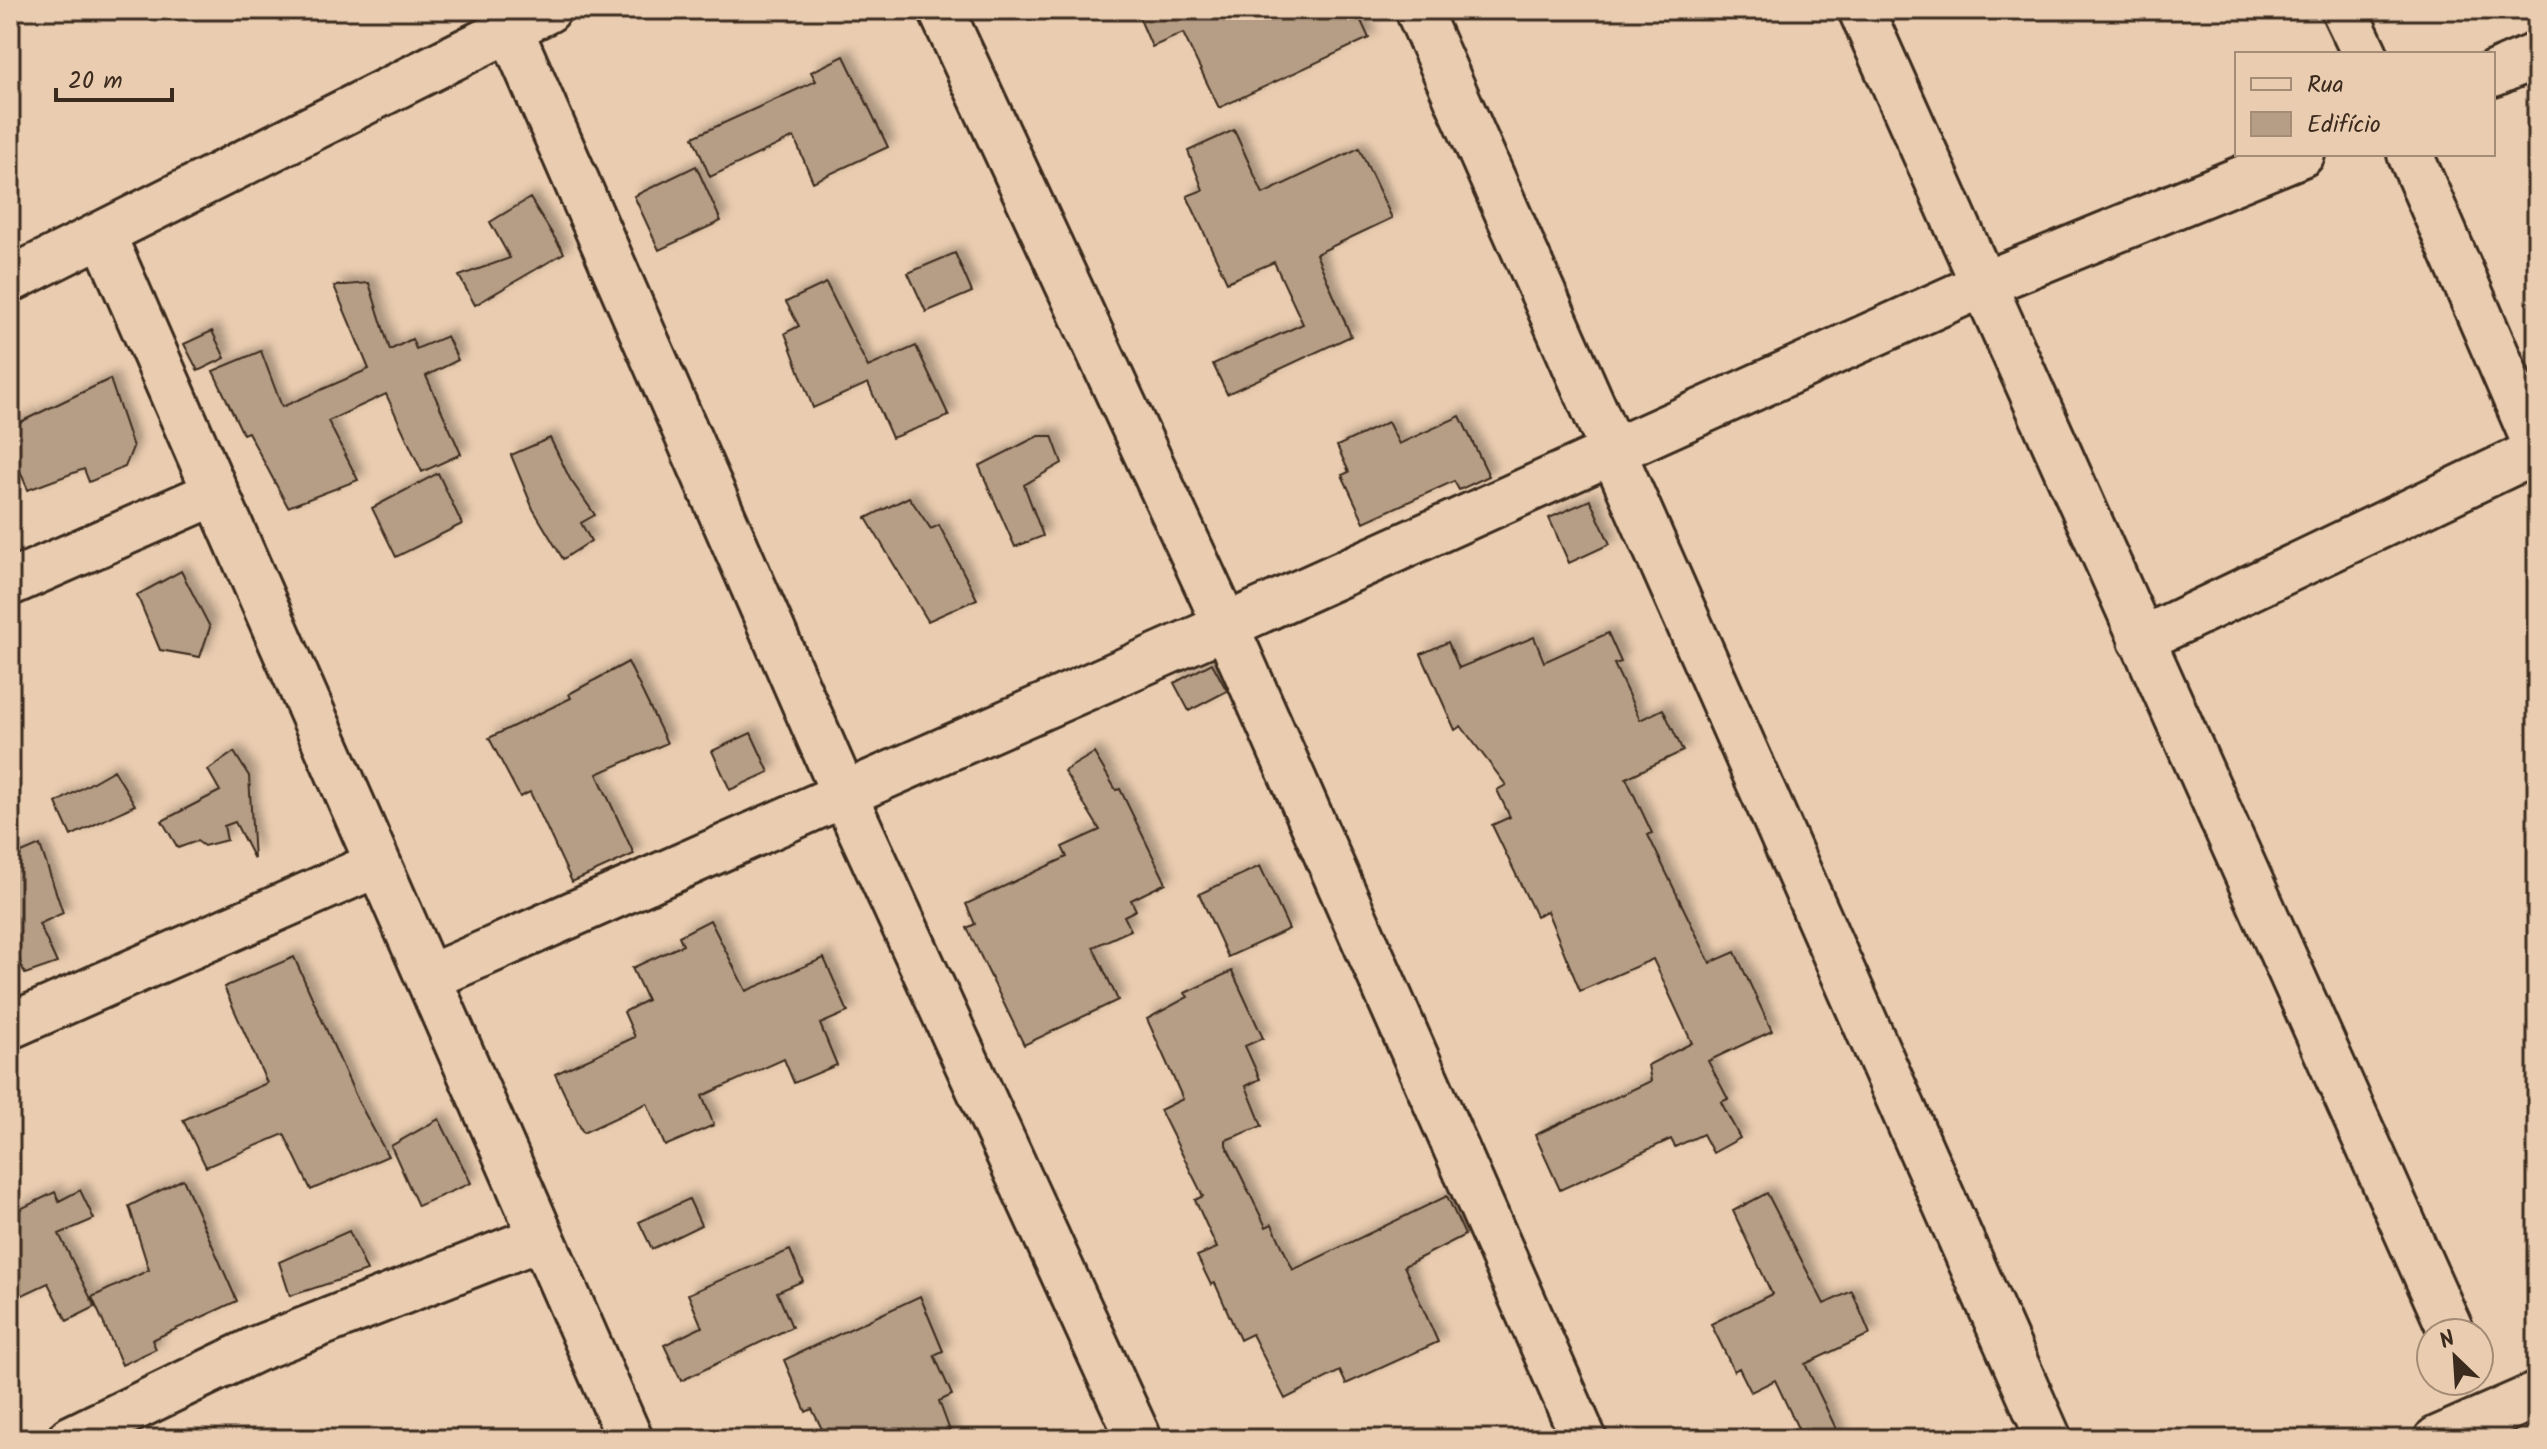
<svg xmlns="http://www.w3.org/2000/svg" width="2547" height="1449" font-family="Kalam,sans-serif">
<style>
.building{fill:#b69d85;stroke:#3b2a1e;stroke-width:2;filter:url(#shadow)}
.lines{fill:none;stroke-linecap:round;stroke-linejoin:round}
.minor-casing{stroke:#3b2a1e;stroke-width:50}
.minor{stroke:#eacdb0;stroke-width:44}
</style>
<defs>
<filter id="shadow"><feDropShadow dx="7" dy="-7" stdDeviation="4" flood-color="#0004"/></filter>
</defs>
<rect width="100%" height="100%" fill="#eacdb0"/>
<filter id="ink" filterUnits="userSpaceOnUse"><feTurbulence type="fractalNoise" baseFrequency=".0125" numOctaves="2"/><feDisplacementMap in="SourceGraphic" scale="16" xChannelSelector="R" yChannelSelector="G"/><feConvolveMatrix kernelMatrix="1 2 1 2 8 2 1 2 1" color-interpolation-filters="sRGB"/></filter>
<g filter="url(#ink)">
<path class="building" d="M1136,10h220l13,28 -150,70 -36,-75 -31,14z
M844,56l44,91 -75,35 -19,-45 -84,40 -17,-40 123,-56 -5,-9z
M1234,130l29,64 96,-46 33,70 -76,36 35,82 -124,58 -14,-30 90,-40 -29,-62 -47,20 -40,-86 16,-6 -15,-39z
M696,166l25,55 -62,29 -25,-54z
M530,198l34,55 -89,52 -16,-29 51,-18 -20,-36z
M955,253l17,39 -46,20 -18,-39z
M369,283l21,67 22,-11 4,10 31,-13 11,24 -32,16 35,78 -39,18 -36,-78 -58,27 30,59 -70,27 -40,-75 -5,2 -30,-63 48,-20 21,56 87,-38 -35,-83z
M826,283l42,84 48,-21 33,70 -57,22 -24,-55 -55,25 -28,-75 14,-7 -13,-24z
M212,331l13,27 -27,13 -14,-27z
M110,379l23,68 -8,20 -36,15 -5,-13 -56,21 -18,-42v-21z
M1460,416l29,60 -30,14 -5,-9 -90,41 -22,-47 7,-3 -12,-26 51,-24 11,22z
M1038,436h14l10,27 -38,22 19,51 -28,11 -36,-81z
M550,438l20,41 25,36 -14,8 10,18 -28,18 -30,-50 -22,-54z
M438,473l24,51 -66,33 -24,-49z
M909,497l22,32 8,-4 38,74 -49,22 -62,-103z
M1590,500l20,44 -41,19 -20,-45z
M181,571l29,56 -10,30 -40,-7 -23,-55z
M1608,633l13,29 -7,2 26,56 23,-11 20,42 -57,27 26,55 -4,2 62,128 25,-11 37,79 -64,30 20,38 -7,3 19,36 -27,15 -10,-19 -28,13 -4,-8 -111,51 -25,-55 116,-54 -3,-16 44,-22 -39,-84 -73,32 -33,-80 -11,5 -44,-91 18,-8 -13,-27 9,-5 -45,-59 -6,4 -34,-76 27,-12 11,26 75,-31 10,25z
M628,662l39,81 -70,31 37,80 -62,28 -42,-90 -10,5 -31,-59 82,-40 -2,-4z
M1212,663l15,28 -38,20 -15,-28z
M751,733l18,39 -39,18 -18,-39z
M234,752l15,24 5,83 -19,-37 -11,4 3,14 -23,6 -7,-5 -19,7 -16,-27 58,-30 -12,-21z
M1094,753l22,37 4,-1 46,94 -35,17 5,10 -12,6 7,14 -38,17 25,53 -94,45 -57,-117 8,-4 -9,-20 101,-47 -5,-10 38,-17 -36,-59z
M114,770l21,35 -64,31 -15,-33z
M40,845l23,68 -24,11 18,39 -32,11 -15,-35v-81z
M1260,866l29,63 -61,28 -29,-63z
M710,920l36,71 78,-33 24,54 -28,12 17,41 -43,18 -10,-24 -82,37 12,29 -49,21 -18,-43 -64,30 -28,-59 80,-37 -11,-25 23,-12 -15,-32 51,-23 -4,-9z
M294,957l64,144 30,55 -77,34 -27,-56 -78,33 -23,-47 84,-37 -43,-96z
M1232,971l31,67 -18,8 15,33 -14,7 16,40 -36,14v5l40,82 6,-3 21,46 154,-74 18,39 -61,31 34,76 -92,42 -6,-13 -55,28 -33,-65 -12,6 -25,-57 -4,2 -14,-29 20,-8 -22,-48 8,-4 -43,-86 23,-11 -36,-80 41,-22 -3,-4z
M439,1119l32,64 -53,23 -27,-60z
M183,1179l54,122 -85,39 4,9 -34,16 -30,-68 57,-27 -20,-64z
M80,1190l14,29 -35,15 36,73 -28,14 -19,-38 -38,18v-87l45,-22 4,9z
M1767,1193l57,111 28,-13 18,43 -65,30 36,75h-38l-28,-59 -24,12 -12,-24 -5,3 -23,-47 61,-30 -39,-83z
M689,1199l12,26 -49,24 -13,-27z
M349,1231l18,40 -77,25 -11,-34z
M790,1250l13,31 -26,11 15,35 -111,54 -17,-36 38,-18 -14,-33z
M920,1296l23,55 -9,4 18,40 -13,6 14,38h-126l-15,-30 -6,3 -22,-52z"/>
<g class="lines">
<defs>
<path id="minor" d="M941,10l285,616 358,813
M1418,10l631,1429
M1861,10l591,1323
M2344,10l21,44
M510,29l333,763 296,647
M2493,74l44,-19
M2410,154l127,294
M103,235l527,1204
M10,280l538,-270
M10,583l205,-90
M2141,640l396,-189
M428,978l798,-352 756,-341 320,-131
M10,1026l368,-162
M70,1439l186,-90 284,-111
M2437,1439l100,-44"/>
</defs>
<use href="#minor" class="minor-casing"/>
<use href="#minor" class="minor"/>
</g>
</g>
<rect width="2547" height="1449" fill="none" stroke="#eacdb0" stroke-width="40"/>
<rect x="20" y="20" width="2507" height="1409" fill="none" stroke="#3b2a1e" stroke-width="3" filter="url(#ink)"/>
<rect x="2235" y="52" width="260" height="104" fill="#eacdb0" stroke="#a48c76" stroke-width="2"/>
<rect x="2251" y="78" width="40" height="12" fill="#eacdb0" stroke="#a48c76" stroke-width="2"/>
<text x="2307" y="92" font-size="24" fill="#3b2a1e">Rua</text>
<rect x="2251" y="112" width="40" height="24" fill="#b69d85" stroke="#a48c76" stroke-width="2"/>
<text x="2307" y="132" font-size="24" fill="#3b2a1e">Edifício</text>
<g transform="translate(2455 1357) rotate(335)"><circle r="38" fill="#eacdb0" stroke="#a48c76" stroke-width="2"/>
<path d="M0-6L14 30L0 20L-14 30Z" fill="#3b2a1e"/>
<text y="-12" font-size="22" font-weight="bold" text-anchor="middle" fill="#3b2a1e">N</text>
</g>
<path d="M56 88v12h116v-12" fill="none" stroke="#3b2a1e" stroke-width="4"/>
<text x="68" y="88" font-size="24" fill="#3b2a1e" stroke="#eacdb0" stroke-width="6" paint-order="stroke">20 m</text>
</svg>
